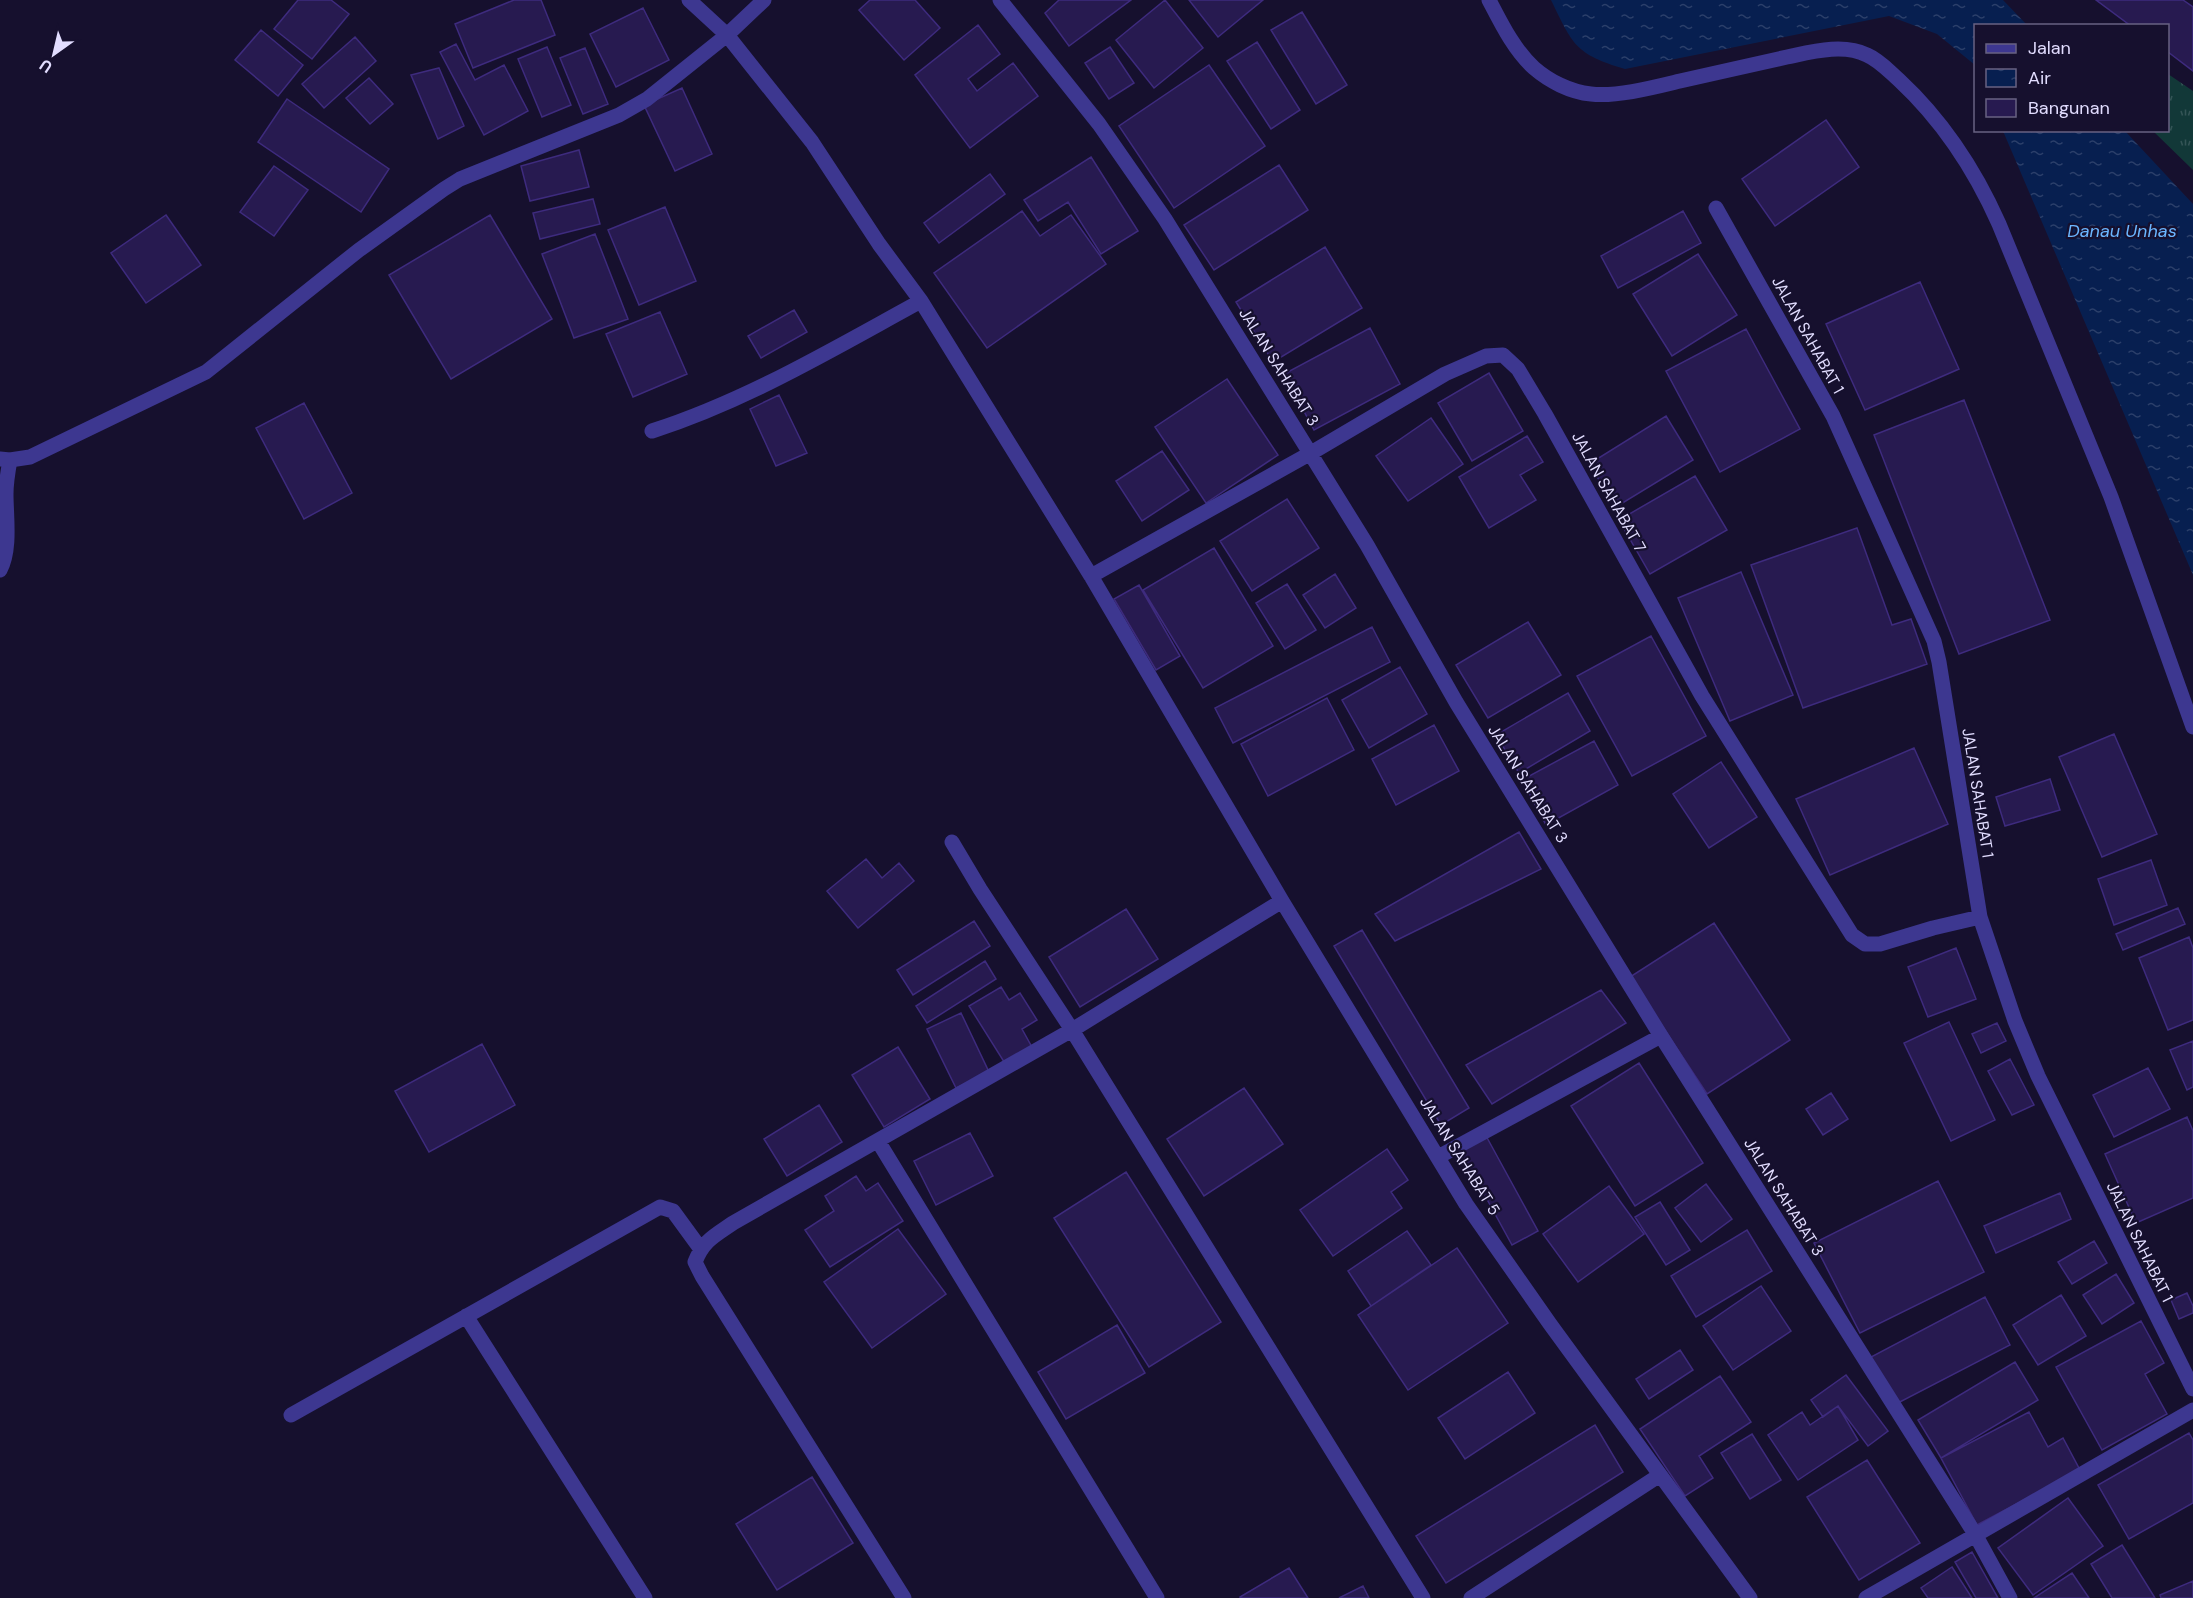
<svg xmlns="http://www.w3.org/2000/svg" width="2193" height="1598" font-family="'DM Sans',sans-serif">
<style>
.grass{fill:url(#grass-tufts)}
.water{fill:url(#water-ripples)}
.building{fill:#271a50;stroke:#3e2b7e;stroke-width:1.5}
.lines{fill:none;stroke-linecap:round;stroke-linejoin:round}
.minor{stroke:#3d3790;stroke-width:15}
.labels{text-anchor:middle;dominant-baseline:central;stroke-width:4.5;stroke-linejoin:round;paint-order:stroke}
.street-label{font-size:16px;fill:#e2ddff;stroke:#16102e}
.water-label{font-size:18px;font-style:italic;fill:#6bb6ff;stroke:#16102e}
</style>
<defs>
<pattern id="grass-tufts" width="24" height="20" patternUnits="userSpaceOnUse" patternTransform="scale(1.5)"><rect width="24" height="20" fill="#123838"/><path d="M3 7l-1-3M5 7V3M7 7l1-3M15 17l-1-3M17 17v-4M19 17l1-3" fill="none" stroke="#345456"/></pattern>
<pattern id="water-ripples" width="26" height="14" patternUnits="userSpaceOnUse" patternTransform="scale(1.5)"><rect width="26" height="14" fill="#071f50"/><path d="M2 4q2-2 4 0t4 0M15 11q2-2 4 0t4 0" fill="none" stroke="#2b3f6a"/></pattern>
</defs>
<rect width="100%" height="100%" fill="#16102e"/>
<path class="grass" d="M2168,74l25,17v79l-40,-39 15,-1z"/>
<path class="water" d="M1551,0h452l24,25 -51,1 -1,39 -38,-31 -48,-18 -264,53c-50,-15 -52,-24 -74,-69z
M2003,131h122l68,73v371z"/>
<path class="building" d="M298,0h33l18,14 -37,45 -38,-30z
M514,0h27l14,35 -82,33 -18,-44z
M870,0h45l25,28 -36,32 -45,-50z
M1059,0h72l-62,46 -24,-33z
M1165,0l38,48 -49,40 -38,-48z
M1189,0h74l-45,37z
M2096,0h87l10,7v64l-25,-19v-26h-37z
M643,8l26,52 -53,27 -26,-53z
M1302,12l45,73 -31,19 -45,-74z
M978,25l22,29 -32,25 9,12 36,-28 25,33 -68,52 -55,-73z
M261,30l42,35 -25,31 -43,-36z
M355,37l21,24 -52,47 -22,-24z
M1257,42l43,68 -29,19 -44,-68z
M456,44l19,36 29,-15 24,46 -44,24 -44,-83z
M547,47l24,58 -29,12 -24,-58z
M1110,47l24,36 -25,16 -24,-36z
M585,48l23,56 -25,10 -23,-56z
M1209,65l56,81 -91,62 -55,-82z
M439,68l25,58 -26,13 -27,-64z
M369,78l24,26 -23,20 -24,-26z
M682,88l30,66 -37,17 -31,-66z
M287,99l102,70 -28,43 -103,-70z
M1826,120l33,47 -84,59 -33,-47z
M579,150l10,37 -59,14 -9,-35z
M1091,157l47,74 -37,23 -33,-52 -30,19 -14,-21z
M1279,165l29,45 -94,60 -30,-45z
M274,166l34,24 -34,46 -34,-24z
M990,174l15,20 -66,49 -15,-20z
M593,199l7,25 -60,15 -7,-26z
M665,207l31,74 -57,24 -31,-75z
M1022,211l18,25 31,-21 35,49 -119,84 -53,-75z
M1683,211l18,32 -83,45 -17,-32z
M166,215l35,50 -55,38 -35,-50z
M490,215l62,104 -101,60 -62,-104z
M595,234l33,85 -54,19 -32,-84z
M1325,247l37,61 -89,54 -37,-60z
M1698,254l39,61 -65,41 -39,-62z
M1920,282l39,87 -94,41 -39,-86z
M794,310l13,22 -46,26 -13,-22z
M660,312l27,62 -54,23 -27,-63z
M1370,328l30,56 -86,46 -30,-56z
M1746,329l54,100 -80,43 -54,-101z
M1489,373l34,58 -51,30 -34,-58z
M1227,379l51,76 -72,48 -51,-76z
M779,395l28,58 -31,13 -26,-57z
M1964,400l86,220 -91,34 -85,-219z
M304,403l48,90 -48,26 -48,-91z
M1666,416l27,44 -77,47 -27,-43z
M1431,418l32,46 -55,37 -32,-45z
M1527,436l16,26 -23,13 16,25 -47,28 -30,-51z
M1162,451l27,39 -47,31 -26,-40z
M1695,476l32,54 -77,44 -31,-54z
M1287,499l32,49 -67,43 -32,-50z
M1857,528l35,97 19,-6 16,45 -124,44 -52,-143z
M1214,548l59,98 -70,42 -60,-98z
M1741,572l52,123 -63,26 -52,-123z
M1335,574l21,34 -31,20 -22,-33z
M1287,584l29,46 -31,19 -29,-46z
M1139,585l41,71 -24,14 -42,-71z
M1528,622l33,53 -73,43 -32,-53z
M1372,627l18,35 -157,81 -18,-35z
M1651,636l55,100 -74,40 -55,-100z
M1400,667l27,47 -58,34 -27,-48z
M1568,693l22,38 -71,42 -23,-38z
M1327,698l27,52 -86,46 -27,-52z
M1434,725l25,46 -63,34 -24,-46z
M2114,734l43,100 -55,23 -43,-100z
M1594,741l24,44 -72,40 -24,-45z
M1914,748l34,76 -118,51 -34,-76z
M1721,762l36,55 -48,31 -36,-54z
M2050,779l10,31 -55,16 -9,-29z
M1519,832l22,37 -146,72 -20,-27z
M866,859l16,19 17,-15 15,18 -56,47 -31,-37z
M2151,860l16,45 -53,20 -16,-46z
M2178,908l7,16 -62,26 -7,-16z
M1126,909l32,50 -78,48 -31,-50z
M974,921l16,25 -77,49 -16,-25z
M1714,923l76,117 -83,54 -77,-117z
M1362,930l107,178 -28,17 -107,-179z
M2189,937l4,11v72l-25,10 -29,-72z
M1956,948l20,51 -48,18 -20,-50z
M985,961l11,18 -69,44 -11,-17z
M1001,987l8,13 11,-7 17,27 -15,9 11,20 -27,16 -37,-59z
M1601,990l25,33 -134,81 -26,-39z
M961,1013l28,59 -33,16 -29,-59z
M1949,1022l46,98 -44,21 -47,-98z
M1997,1023l9,18 -25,12 -9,-19z
M2193,1041v46l-6,3 -17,-40z
M482,1044l33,61 -86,47 -34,-61z
M898,1047l32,52 -46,28 -32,-52z
M2010,1059l24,46 -22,10 -24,-44z
M1639,1063l64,100 -68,43 -64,-100z
M2148,1068l22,41 -56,28 -21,-42z
M1244,1088l39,56 -79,52 -37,-57z
M1831,1093l17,26 -25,16 -17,-26z
M819,1105l23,37 -55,34 -23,-37z
M2187,1117l6,14v67l-57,25 -31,-69z
M970,1133l23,43 -57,29 -22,-44z
M1485,1134l53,97 -26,14 -53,-97z
M1387,1149l21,31 -17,12 11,16 -69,48 -33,-46z
M1126,1172l95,150 -72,45 -95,-149z
M856,1176l10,15 12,-8 25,38 -73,46 -25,-37 29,-19 -9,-15z
M1938,1181l46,91 -124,61 -46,-90z
M1706,1184l26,35 -31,23 -26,-34z
M1609,1186l35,48 -66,48 -35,-48z
M2060,1193l11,26 -75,34 -12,-27z
M1660,1202l30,48 -24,15 -31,-48z
M898,1229l48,65 -74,54 -48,-66z
M1747,1230l25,41 -76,46 -25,-41z
M1407,1231l24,34 -60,41 -23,-35z
M2094,1241l13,22 -35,21 -14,-22z
M1457,1248l51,75 -100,67 -50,-75z
M2116,1274l18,29 -32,21 -19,-29z
M1761,1286l30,45 -58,39 -30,-44z
M2187,1293l6,13v7l-14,6 -8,-19z
M2061,1295l25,41 -48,29 -25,-40z
M1985,1297l25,48 -114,59 -25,-47z
M2141,1321l23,42 -19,11 22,40 -65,36 -46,-83z
M1117,1325l28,48 -79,46 -28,-47z
M1680,1350l13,20 -44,29 -13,-20z
M2015,1362l23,38 -97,58 -23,-38z
M1508,1372l27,41 -70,46 -27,-41z
M1846,1375l42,56 -20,15 -30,-40 -15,11 -12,-17z
M1720,1376l31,46 -52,34 14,22 -28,18 -45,-67z
M1838,1406l20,34 -60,40 -30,-45 34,-23 8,13z
M2029,1412l19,35 15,-9 17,32 -103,55 -36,-67z
M1595,1425l28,47 -177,111 -30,-47z
M2189,1433l4,7v63l-64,36 -31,-54z
M1752,1434l29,46 -31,19 -29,-46z
M1867,1460l53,83 -61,37 -52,-83z
M812,1477l41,66 -76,47 -41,-66z
M2068,1498l35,48 -70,49 -35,-47z
M2122,1545l33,53h-43l-21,-34z
M1972,1552l26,46h-22l-21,-36z
M1952,1567l20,31h-44l-7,-10z
M1289,1568l19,30h-68v-1z
M2072,1573l17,25h-55z
M2193,1581v17h-32l-1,-3z
M1363,1586l6,12h-30z"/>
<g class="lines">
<path class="minor" d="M689,0l38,35 85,107 67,102 42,57 170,275 191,325 184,303 84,120 200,274
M1000,0l99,124 66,95 202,326 89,157 205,334 314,498 35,64
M1489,0c12,23 25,50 45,68 15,13 36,24 57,26 26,3 64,-7 89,-13 36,-8 71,-16 107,-24 24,-5 56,-14 80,-2 12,5 22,16 32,25 43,40 76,90 100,144l112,273 82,230
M1716,208l117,208 101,225 5,21 41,255 35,104 23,55 155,313
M652,431c96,-31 181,-82 269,-130
M0,459l10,1 20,-3 176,-85 153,-122 85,-61 16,-10 159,-64 28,-16 80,-64 37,-35
M0,570c11,-21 6,-53 6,-76 0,-12 2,-23 4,-34
M1091,576l220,-123 134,-79 41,-18 17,-1 15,14 27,45 157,282 150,239 13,9h15l53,-16 47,-11
M952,842l28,47 92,141 351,568
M878,1141l279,457
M1438,1157l223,-121
M466,1316l179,282
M291,1415l369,-208 13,4 27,37
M904,1598l-202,-322 -7,-14c8,-21 19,-26 38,-39l339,-193 210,-129
M1471,1598l189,-123
M1866,1598l327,-188"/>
</g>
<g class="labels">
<g class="street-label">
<text transform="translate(1808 335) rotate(61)">JALAN SAHABAT 1</text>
<text transform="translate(1279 367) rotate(58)">JALAN SAHABAT 3</text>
<text transform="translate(1609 492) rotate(61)">JALAN SAHABAT 7</text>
<text transform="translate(1528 784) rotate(58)">JALAN SAHABAT 3</text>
<text transform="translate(1978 793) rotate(81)">JALAN SAHABAT 1</text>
<text transform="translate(1460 1156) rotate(58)">JALAN SAHABAT 5</text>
<text transform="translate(1784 1197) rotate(58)">JALAN SAHABAT 3</text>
<text transform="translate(2140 1242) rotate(64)">JALAN SAHABAT 1</text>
</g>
<g class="water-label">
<text x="2122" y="231">Danau Unhas</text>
</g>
</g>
<rect x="1974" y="24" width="195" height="108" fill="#16102e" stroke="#686282" stroke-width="1.5"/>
<rect x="1986" y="44" width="30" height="9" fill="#3d3790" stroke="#686282" stroke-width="1.5"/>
<text x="2028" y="54" font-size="18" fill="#e2ddff">Jalan</text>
<rect x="1986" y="69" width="30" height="18" fill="url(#water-ripples)" stroke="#686282" stroke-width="1.5"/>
<text x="2028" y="84" font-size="18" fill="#e2ddff">Air</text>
<rect x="1986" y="99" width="30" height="18" fill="#271a50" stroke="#686282" stroke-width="1.5"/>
<text x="2028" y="114" font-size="18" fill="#e2ddff">Bangunan</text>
<g transform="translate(54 54) rotate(214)" stroke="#16102e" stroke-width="4.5" paint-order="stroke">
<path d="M0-4.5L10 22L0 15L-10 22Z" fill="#e2ddff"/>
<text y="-9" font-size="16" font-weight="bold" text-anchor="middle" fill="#e2ddff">U</text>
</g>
</svg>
